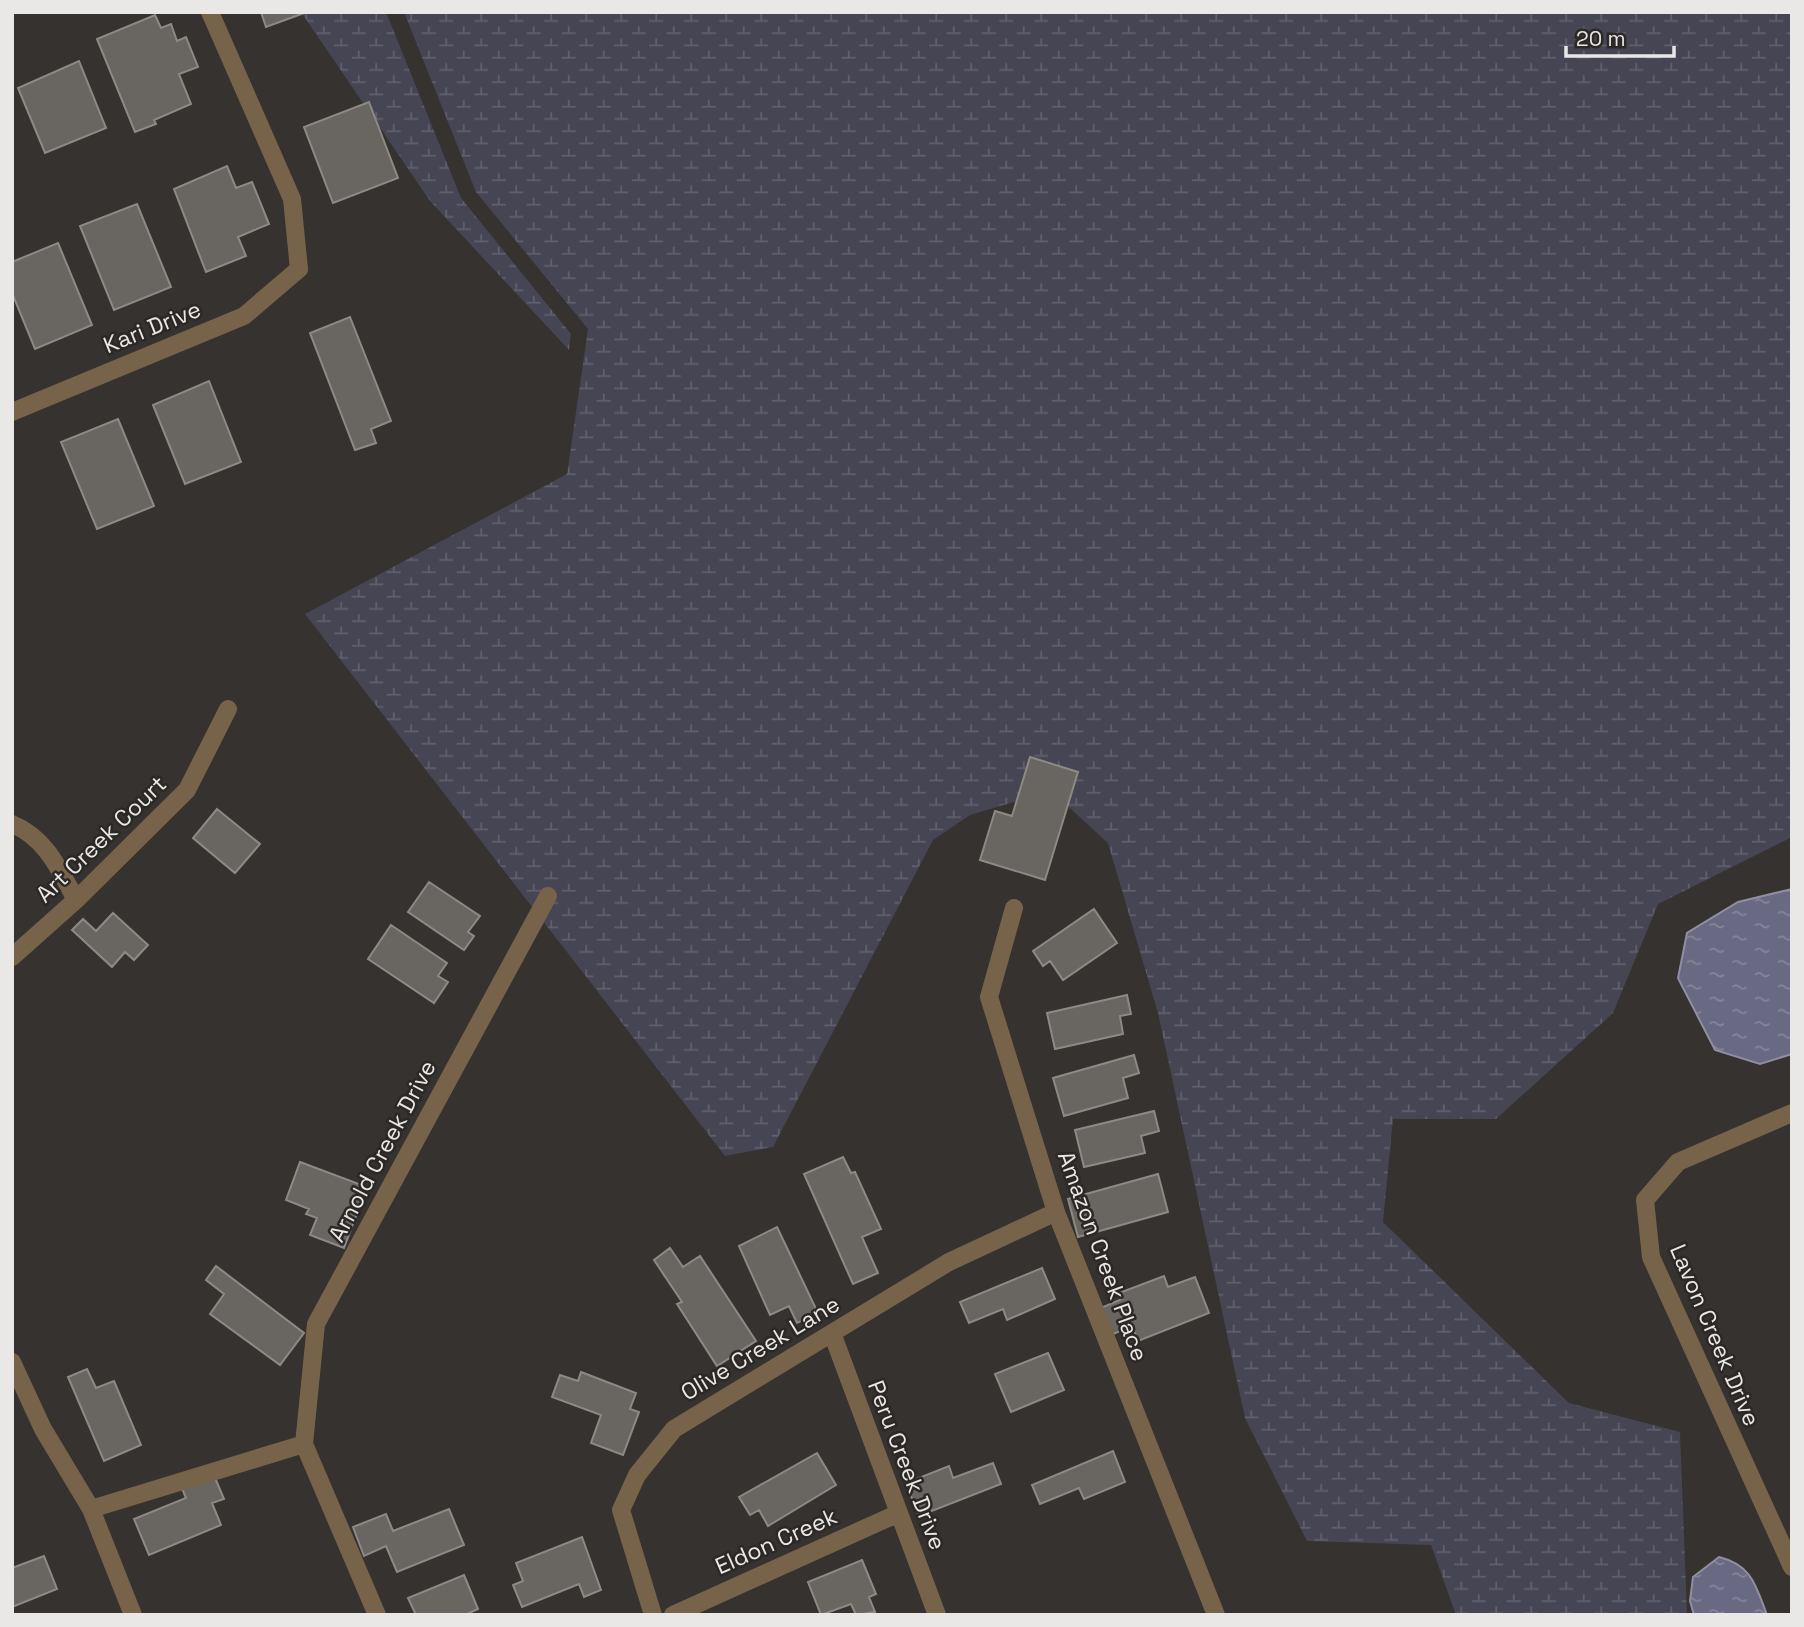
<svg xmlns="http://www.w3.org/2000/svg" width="1804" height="1627" font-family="'Space Grotesk',sans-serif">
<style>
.wetland{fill:url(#wetland-marsh)}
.water{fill:url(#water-ripples);stroke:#908fa1;stroke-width:2}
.building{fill:#696662;stroke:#8d8a86;stroke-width:2}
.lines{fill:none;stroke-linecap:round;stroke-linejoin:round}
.minor{stroke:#77634a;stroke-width:18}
.labels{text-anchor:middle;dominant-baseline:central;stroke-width:5;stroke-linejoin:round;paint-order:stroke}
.street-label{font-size:23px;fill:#eae8e6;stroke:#2b2825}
</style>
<defs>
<pattern id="wetland-marsh" width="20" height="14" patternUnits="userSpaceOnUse" patternTransform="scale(1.75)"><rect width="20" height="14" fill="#454554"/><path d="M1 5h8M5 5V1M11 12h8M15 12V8" fill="none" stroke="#60606d"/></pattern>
<pattern id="water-ripples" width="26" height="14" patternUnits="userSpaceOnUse" patternTransform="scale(1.75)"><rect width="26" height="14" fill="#696983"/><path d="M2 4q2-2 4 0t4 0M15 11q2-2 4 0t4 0" fill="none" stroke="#86869a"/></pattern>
</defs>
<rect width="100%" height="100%" fill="#35322f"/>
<path class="wetland" d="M301,12h85l75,186 110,136 -2,16 -139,-149z
M404,12h1388v825l-134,67 -45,109 -117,106h-103l-10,103 186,181 111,29 7,183h-231l-25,-70 -124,-4 -62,-123 -87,-405 -50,-170 -57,-52 -81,24 -37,25 -160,307 -48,9 -420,-542 262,-140 21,-145 -112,-137z"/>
<path class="water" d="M1792,889v165l-32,10 -45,-14 -37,-72 9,-45 51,-31z
M1719,1557c33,8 37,29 48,58h-73l-4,-14 3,-24z"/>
<path class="building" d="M261,12h46l-41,15z
M155,15l6,13 10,-4 6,17 9,-4 12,30 -19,7 12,30 -37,16 2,4 -21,8 -38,-93z
M79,61l27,67 -61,25 -27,-65z
M369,102l29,76 -65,25 -29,-76z
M227,166l9,22 16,-6 17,42 -31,13 8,19 -40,16 -32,-83z
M137,204l34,83 -57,23 -34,-84z
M58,243l34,82 -57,24 -23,-56v-31z
M350,317l41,104 -20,8 5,14 -21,7 -45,-117z
M209,381l32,81 -56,22 -32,-79z
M118,419l36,87 -57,23 -36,-87z
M1030,757l48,15 -33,108 -65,-20 15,-49 17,5z
M217,809l43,35 -25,29 -42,-35z
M429,882l51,34 -12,16 6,4 -10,14 -56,-38z
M1094,909l23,34 -54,37 -13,-19 -7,5 -10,-15z
M113,913l35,32 -14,15 -9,-8 -13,15 -40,-37 11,-11 13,12z
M391,925l56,38 -9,13 10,6 -14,21 -66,-44z
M1127,995l4,19 -11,2 3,18 -68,15 -8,-36z
M1134,1055l5,18 -16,5 5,20 -64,18 -11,-38z
M1154,1111l5,20 -18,5 4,17 -61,14 -9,-37z
M843,1157l8,16 4,-1 26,57 -19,8 16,36 -25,11 -49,-110z
M300,1162l67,25 -23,61 -34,-13 7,-17 -11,-4 3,-5 -23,-9z
M1158,1174l10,38 -90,25 -10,-38z
M777,1227l41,86 -21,10 -8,-17 -19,9 -31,-69z
M670,1248l13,19 17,-11 56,85 -39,25 -40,-62 5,-2 -28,-42z
M216,1266l88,67 -24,32 -70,-51 14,-20 -18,-14z
M1042,1268l13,31 -48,21 -4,-11 -34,14 -9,-21z
M1164,1276l4,11 27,-10 14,36 -71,28 -6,-15 -21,9 -10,-27 21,-9 -3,-6z
M1048,1353l16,37 -53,22 -16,-38z
M87,1369l9,19 18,-7 27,64 -37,16 -36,-84z
M581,1372l55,21 -6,16 9,3 -16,43 -32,-12 10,-28 -49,-18 8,-22 18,6z
M1113,1451l12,31 -41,17 -5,-11 -39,16 -8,-19z
M817,1453l19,32 -68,41 -9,-16 -9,5 -11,-18z
M993,1463l8,21 -82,32 -13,-33 43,-17 4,12z
M213,1473l11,26 -12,4 9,22 -72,30 -15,-36 52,-21 -5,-12z
M449,1509l15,36 -67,27 -11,-26 -22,10 -11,-29 33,-13 7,17z
M582,1537l19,53 -17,7 -5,-13 -57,23 -9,-22 10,-4 -7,-18z
M44,1556l13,33 -45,18v-39z
M862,1560l14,34 -7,3 6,15 -19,3 -5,-11 -30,11 -13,-33z
M464,1575l14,34 -13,6h-49l-8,-17z"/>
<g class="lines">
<path class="minor" d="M12,412l232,-96 55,-47 -7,-70 -82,-187
M12,824c34,14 47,45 64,76
M1014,908l-25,89 67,215 160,403
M12,957l64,-57 111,-110 41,-81
M1792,1113l-114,49 -33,38 6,57 141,310
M832,1333l105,282
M12,1362l31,67 48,80 42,106
M91,1509l213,-65
M377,1615l-73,-171 12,-120 232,-428
M653,1615l-32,-105 16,-35 37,-46 275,-167 107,-50
M673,1615l226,-102"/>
</g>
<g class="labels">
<g class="street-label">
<text transform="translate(152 327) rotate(-22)">Kari Drive</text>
<text transform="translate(101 839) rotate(-44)">Art Creek Court</text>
<text transform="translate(382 1151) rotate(-62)">Arnold Creek Drive</text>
<text transform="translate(1103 1256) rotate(70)">Amazon Creek Place</text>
<text transform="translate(1715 1335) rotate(67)">Lavon Creek Drive</text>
<text transform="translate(760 1348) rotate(-31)">Olive Creek Lane</text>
<text transform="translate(907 1465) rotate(69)">Peru Creek Drive</text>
<text transform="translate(776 1541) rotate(-24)">Eldon Creek</text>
</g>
</g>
<rect width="1804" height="1627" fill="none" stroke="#eae8e6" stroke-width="28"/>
<path d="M1566 46v10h108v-10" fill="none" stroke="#eae8e6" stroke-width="3.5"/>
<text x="1576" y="46" font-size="21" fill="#eae8e6" stroke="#2b2825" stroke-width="5" paint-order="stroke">20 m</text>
</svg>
